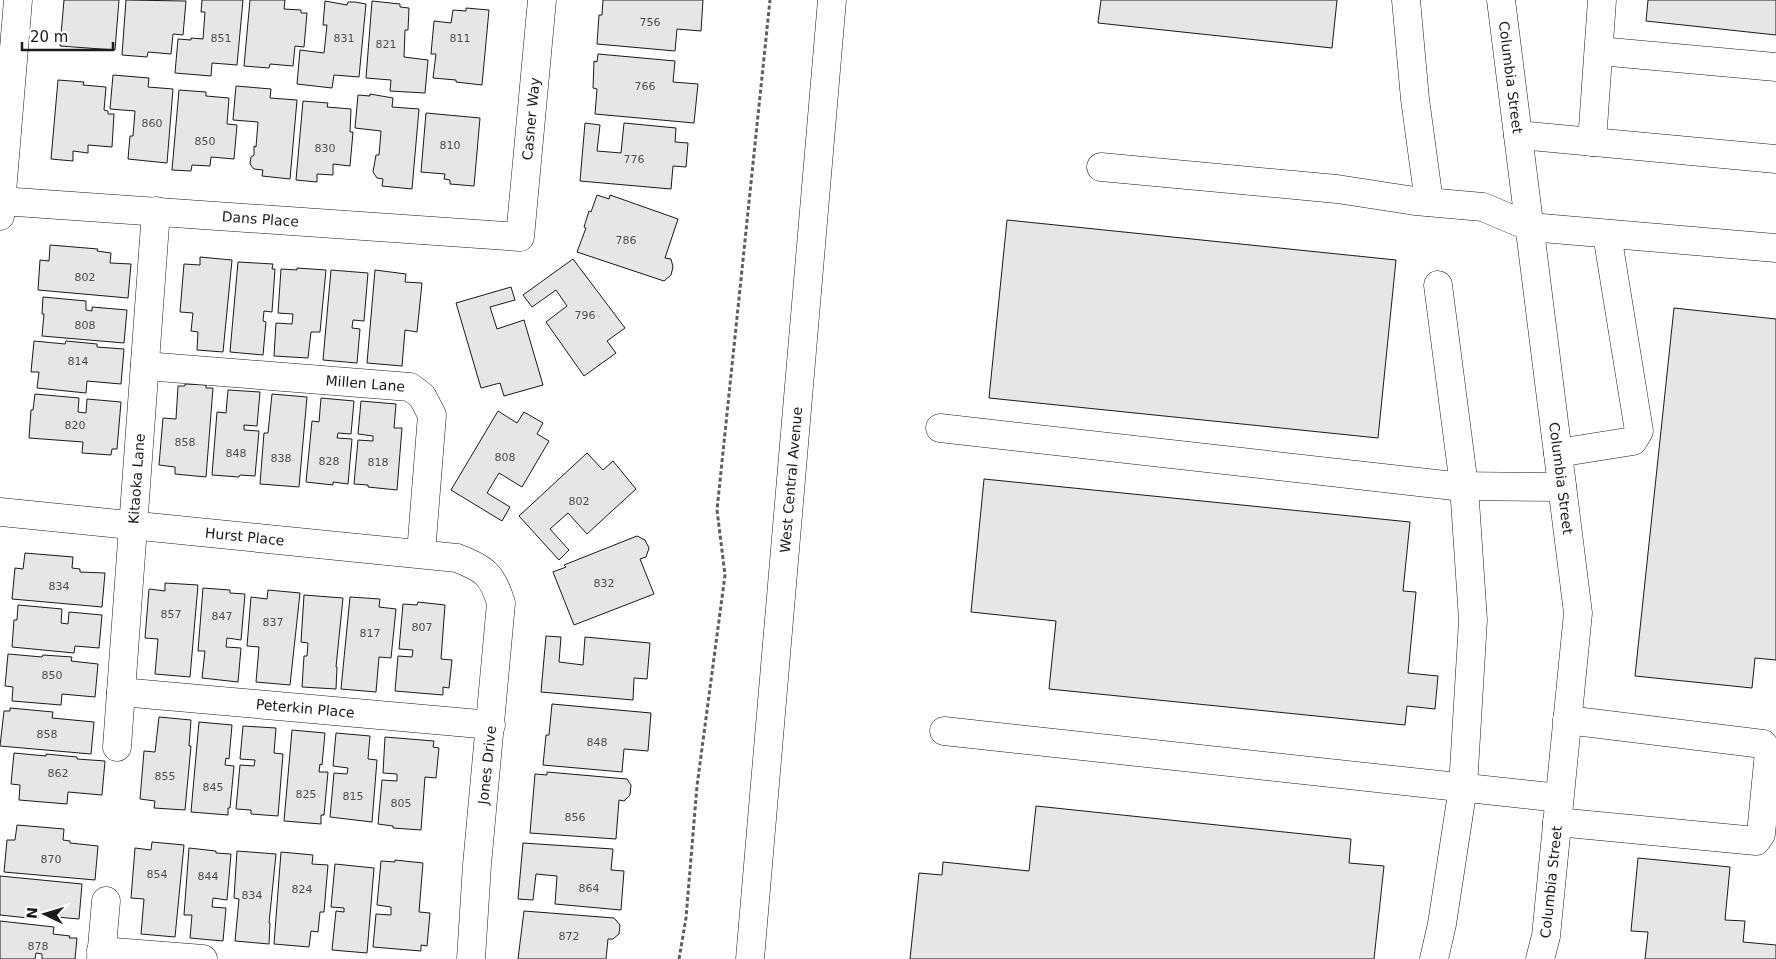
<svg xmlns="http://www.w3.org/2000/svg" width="1776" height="959" font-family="'DejaVu Sans',sans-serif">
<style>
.building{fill:#e6e6e6;stroke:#1a1a1a}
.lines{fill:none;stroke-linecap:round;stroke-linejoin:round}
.minor-casing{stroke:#1a1a1a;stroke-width:29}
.major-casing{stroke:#1a1a1a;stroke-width:29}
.path{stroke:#5f5f5f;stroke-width:3;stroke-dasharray:4 2.5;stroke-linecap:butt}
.minor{stroke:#fff;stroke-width:28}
.major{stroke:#fff;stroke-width:28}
.labels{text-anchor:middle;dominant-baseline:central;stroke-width:4;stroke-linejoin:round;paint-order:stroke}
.number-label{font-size:11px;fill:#4d4d4d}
.street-label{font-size:14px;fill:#1a1a1a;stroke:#fff}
</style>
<rect width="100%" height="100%" fill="#fff"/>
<path class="building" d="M64,0h55l-4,50 -55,-4z
M126,0l60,1 -3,34 -10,-1 -2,20 -23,-2 -1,5 -25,-2z
M202,0h41l-6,65 -25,-2 -1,13 -36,-3 3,-34 13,1v-2l12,1 2,-27h-4z
M250,0h35l-1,9 17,1v3h6l-3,34 -9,-1 -2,20 -23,-2 -1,4 -25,-2z
M603,0h100l-2,31 -24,-2 -2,22 -78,-7 2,-29h3z
M1101,0h236l-5,48 -234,-25z
M1648,0h128v35l-130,-14z
M325,1l22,4 1,-3h7l11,2 -7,73 -25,-2 -2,13 -35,-4 3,-34 24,3 3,-28h-4z
M372,1l28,3v3l9,1 -1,22h-3l-1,27 24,3 -3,33 -35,-2 1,-11 -25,-2z
M466,8l23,2 -7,75 -26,-3v-2l-23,-2 3,-24h-5l3,-33 17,2 2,-13 13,1z
M598,54l77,7 -2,21 25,2 -4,39 -99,-9 2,-25 -4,-1 1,-27 3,1z
M113,75l36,3 -1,9 25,2 -6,74 -39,-4 2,-23h3l2,-25 -25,-2z
M58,80l26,2 -1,3 23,2 -2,23 4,1v3h6l-2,33 -24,-2v8l-15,-2v10l-22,-2z
M236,86l35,3 -1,9 27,2 -7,79 -28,-3 1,-6 -9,-1 -4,-5 1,-7 3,-2v-9l2,1 2,-25 -25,-2z
M179,90l27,2v4l23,2 -2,26 10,1 -3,34 -23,-2 -1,9 -18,-1 -1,6 -19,-1z
M370,94l23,4 -1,9 27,2 -7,80 -30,-3 1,-7 -6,-1 -4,-6 3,-17h3l2,-24 -26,-3 3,-33 12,1z
M303,101l25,2 -1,4 24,2 -1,23h3l-3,34 -17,-2v11l-16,-1v8l-21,-2z
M426,113l54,5 -6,68 -24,-2v-4l-6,-1 1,-5 -24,-2z
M585,123l15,2 -3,26 24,2 3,-30 52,5 -1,14 13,1 -2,24 -13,-1 -2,23 -91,-8z
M597,195l12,4 1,-4 68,24 -13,39 6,1 2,8 -2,8 -7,6 -87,-29 9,-24 -2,-1 5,-16 2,1z
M1007,220l389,40 -18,178 -389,-40z
M50,245l48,4 -1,2 14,2 -1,10 21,1 -3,34 -90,-8 2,-30 9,1z
M200,257l32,3 -9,92 -26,-2 1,-18 -7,-1 2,-18 -13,-1 4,-48 16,1z
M573,259l52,69 -18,13 9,12 -32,23 -38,-54 21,-16 -11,-16 -24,17 -9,-12z
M238,262l35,2 -1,5h3l-3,43 -8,-1 -1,10 3,1 -3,33 -33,-3z
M297,268l29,2 -6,62h-9l-3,26 -34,-2 2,-33 16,1 1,-10 -15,-1 3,-44 16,1z
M331,270l37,3 -4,48 -11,-1 -1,8 8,1 -3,34 -34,-3z
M375,270l31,4 -1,8 17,1 -5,49 -12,-2 -3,36 -35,-3z
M511,287l4,13 -25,7 7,22 27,-9 19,65 -39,11 -4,-13 -19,5 -25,-85z
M43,297l43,4v9l6,1v-4l35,3 -3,33 -82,-7 2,-22h-2z
M1674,308l102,11v341l-21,-2 -3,30 -117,-12z
M34,341l31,3 1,-3 31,3v3l27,2 -3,35 -34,-3 -1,12 -49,-5 2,-16h-8z
M185,384l21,1v3h7l-7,89 -31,-3v-7l-16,-2 4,-47 13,1 2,-33h7z
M228,390l32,2 -3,34 -13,-1v5l15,1 -4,45 -15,-1 -1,2 -27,-2 5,-63 9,1z
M35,394l44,4 -1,14 8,1 1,-14 34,3 -4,47h-5l-1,6 -29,-2 1,-11 -54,-4 2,-28h2z
M272,394l35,3 -8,90 -39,-3 4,-51h4z
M321,398l33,3 -3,33 -13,-1 -1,5 15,1 -4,45 -15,-2v3l-27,-3 6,-61 7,1z
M361,401l35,3 -2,24h8l-5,62 -29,-3v-2l-14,-1 4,-44 15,1v-5l-15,-2z
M498,411l19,12 7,-11 19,11 -6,11 12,7 -27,46 -23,-14 -12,20 23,14 -8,14 -51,-31z
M587,453l16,17 10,-9 23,28 -49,45 -19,-21 -18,16 19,21 -10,10 -40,-44z
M984,479l426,43 -7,69 13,1 -8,81 30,3 -3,33 -28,-3 -2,19 -356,-36 7,-68 -85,-9z
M637,536l8,4 4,8 -3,9 -6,2 14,35 -80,31 -21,-53 13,-5 -2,-2z
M25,553l48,4 -1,11 8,1v3l25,1 -3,34 -90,-8 3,-31 8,1z
M165,583l33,2 -8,92 -35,-3 3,-35 -13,-1 4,-49 16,2z
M203,588l27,2v3l15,1 -4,46 -14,-2 -1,9 15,1 -3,34 -36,-4 3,-27h-7z
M268,590l32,3 -10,92 -34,-3 3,-35 -12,-1 4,-49 16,2z
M304,595l39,3 -7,69h1l-1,22 -34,-2 2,-31h3l1,-13 -7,-1z
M350,597l30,2 -1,8 17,2 -5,49 -12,-1 -3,35 -35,-3z
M418,602l27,3 -4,54 11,1 -3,28 -6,-1v8l-48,-4 3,-35 14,1 1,-7 -14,-1 4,-45 14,1z
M18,605l44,4 -1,14 7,1 1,-12 33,3 -3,33 -24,-2 -1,7 -62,-6 2,-27h3z
M546,636l15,1 -2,25 24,3 2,-28 65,6 -3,36 -13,-1 -1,22 -92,-8z
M8,654l34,3 1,-2 29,2 -1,4 27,3 -3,33 -33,-3 -1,11 -49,-4 1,-14 -8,-1z
M552,704l99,9 -3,38 -24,-2 -2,23 -79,-7 3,-30h3z
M10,708l43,4 -1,6 42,4 -3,32 -91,-8 4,-35h6z
M159,717l32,3 -2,26h2l-6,64 -31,-2 1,-7 -15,-2 4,-48 11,1z
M199,722l33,3 -3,34 -3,-1 -1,7 9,1 -4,42h-2v7l-37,-3z
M243,726l33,2 -2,25 9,1 -5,62 -27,-2v-4l-15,-1 4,-44 14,1 1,-6 -15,-1z
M292,730l33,3 -3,32 -2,-1 -1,8h9l-4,43h-3v9l-37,-3z
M336,733l34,3 -2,23 9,1 -5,62 -42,-5 4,-44 13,1 1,-6 -15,-2z
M385,737l49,4 -1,6 6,1 -3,30 -11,-1 -4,53 -28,-2v-2l-15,-2 4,-44 15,1v-7l-14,-1z
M14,753l32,3v-2l31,3v2l28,2 -3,34 -34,-3 -1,12 -48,-4 1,-15 -9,-1z
M547,772l80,7 4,6 -1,10 -6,6 -5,-1 -3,39 -86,-6 5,-59 12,1z
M1036,806l315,33 -2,24 35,3 -10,93h-464l9,-86 23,2 1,-13 86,9z
M17,825l47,4 -1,11 7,1v2l28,3 -3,34 -91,-8 3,-32h8z
M152,842l32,3 -9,92 -34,-3 3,-35 -13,-1 4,-50 16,2z
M523,843l90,6 -2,21 13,1 -3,39 -66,-6 2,-28 -21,-2 -3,26 -15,-1z
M189,848l27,3v2l15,1 -4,46 -14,-2 -1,9 14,1 -3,33 -33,-3 2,-23h-8z
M237,851l39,3 -7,69h1l-1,21 -34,-3 4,-42 -5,-1z
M281,852l32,3 -1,9 16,1 -4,47h-4l-2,20 -7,-1 -2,16 -35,-3z
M1638,858l92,9 -5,53 20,1 -2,21 33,3v14h-131l3,-27 -17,-1z
M395,860l28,3 -4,49 11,1 -3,33 -6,-1v6l-48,-4 3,-33 15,1v-8l-14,-2 4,-44 14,1z
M335,864l39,4 -7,85 -35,-3 4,-39 8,1v-4l-13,-1z
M0,876l82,8 -3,35 -34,-3 1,-3h-7l-1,6 -38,-4z
M524,911l90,7 6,7 -1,9 -6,5h-5l-2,20h-88z
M0,921l54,6 -1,7 17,2 -1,2h8l-2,21h-33v-5l-6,-1 -1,6h-35z"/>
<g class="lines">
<defs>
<g id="minor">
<path d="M1406,0l9,99 14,103"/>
<path id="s1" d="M1501,0l77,613 -32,323 -6,23"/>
<path d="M1599,51l177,16"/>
<path d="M1518,135l258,24"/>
<path d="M1592,142l10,-142"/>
<path d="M1101,167l236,22 78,12 68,6 47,20 246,21"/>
<path id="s2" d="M1,201l519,36 22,-237"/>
<path d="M0,216l18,-216"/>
<path id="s3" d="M145,366l265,21 12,9 10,19 -11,138"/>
<path d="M940,428l514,58 108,1"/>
<path d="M1558,453l75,-12 6,-10 -32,-197"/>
<path id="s4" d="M0,512l457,46c28,11 35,16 44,45l-24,262 -6,94"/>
<path id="s5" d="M121,692l370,33"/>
<path d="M944,731l615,67"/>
<path id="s6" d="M117,747l39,-536"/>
<path d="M1557,822l199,19 5,-7 8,-82 -6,-8 -196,-24"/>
<path d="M101,951l102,8"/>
<path d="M101,959l5,-58"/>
<path d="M1434,959l8,-35 21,-137 10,-167 -9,-134 -26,-201"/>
</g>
<g id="major">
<path id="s7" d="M750,959l82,-959"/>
</g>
</defs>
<use href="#minor" class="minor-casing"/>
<use href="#major" class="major-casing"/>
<path class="path" d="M679,959l7,-41 11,-132 28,-211 -8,-65 53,-510"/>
<use href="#minor" class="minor"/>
<use href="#major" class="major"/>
</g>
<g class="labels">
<g class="number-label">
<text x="650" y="22">756</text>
<text x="221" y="38">851</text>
<text x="344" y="38">831</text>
<text x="460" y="38">811</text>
<text x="386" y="44">821</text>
<text x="645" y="86">766</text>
<text x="152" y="123">860</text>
<text x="205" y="141">850</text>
<text x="450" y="145">810</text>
<text x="325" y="148">830</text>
<text x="634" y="159">776</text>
<text x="626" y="240">786</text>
<text x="85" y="277">802</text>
<text x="585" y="315">796</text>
<text x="85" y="325">808</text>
<text x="78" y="361">814</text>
<text x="75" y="425">820</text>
<text x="185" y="442">858</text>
<text x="236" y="453">848</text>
<text x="505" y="457">808</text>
<text x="281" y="458">838</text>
<text x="329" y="461">828</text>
<text x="378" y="462">818</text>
<text x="579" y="501">802</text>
<text x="604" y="583">832</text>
<text x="59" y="586">834</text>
<text x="171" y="614">857</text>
<text x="222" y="616">847</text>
<text x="273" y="622">837</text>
<text x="422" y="627">807</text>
<text x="370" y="633">817</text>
<text x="52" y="675">850</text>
<text x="47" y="734">858</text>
<text x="597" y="742">848</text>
<text x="58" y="773">862</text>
<text x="165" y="776">855</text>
<text x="213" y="787">845</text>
<text x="306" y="794">825</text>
<text x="353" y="796">815</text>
<text x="401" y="803">805</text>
<text x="575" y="817">856</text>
<text x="51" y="859">870</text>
<text x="157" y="874">854</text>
<text x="208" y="876">844</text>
<text x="589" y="888">864</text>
<text x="302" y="889">824</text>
<text x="252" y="895">834</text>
<text x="569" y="936">872</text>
<text x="38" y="946">878</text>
</g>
<g class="street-label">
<text stroke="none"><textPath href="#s1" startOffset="78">Columbia Street</textPath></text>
<text stroke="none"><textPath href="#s2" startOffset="639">Casner Way</textPath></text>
<text stroke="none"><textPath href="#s2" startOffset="260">Dans Place</textPath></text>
<text stroke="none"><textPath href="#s3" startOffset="221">Millen Lane</textPath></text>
<text stroke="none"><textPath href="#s6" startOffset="269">Kitaoka Lane</textPath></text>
<text stroke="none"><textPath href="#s1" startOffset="482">Columbia Street</textPath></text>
<text stroke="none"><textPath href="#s7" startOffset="481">West Central Avenue</textPath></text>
<text stroke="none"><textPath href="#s4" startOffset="246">Hurst Place</textPath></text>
<text stroke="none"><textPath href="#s5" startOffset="185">Peterkin Place</textPath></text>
<text transform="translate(487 765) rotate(-84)">Jones Drive</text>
<text transform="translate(1551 882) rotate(-84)">Columbia Street</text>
</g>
</g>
<g transform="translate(45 914) rotate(275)" stroke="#ffffff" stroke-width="4" paint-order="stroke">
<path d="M0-4L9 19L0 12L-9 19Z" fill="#1a1a1a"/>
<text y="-8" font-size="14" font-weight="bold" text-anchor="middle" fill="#1a1a1a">N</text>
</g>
<path d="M22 42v8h91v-8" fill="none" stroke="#1a1a1a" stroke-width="2.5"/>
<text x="30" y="42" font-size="15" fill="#1a1a1a" stroke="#ffffff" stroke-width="4" paint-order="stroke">20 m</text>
</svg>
